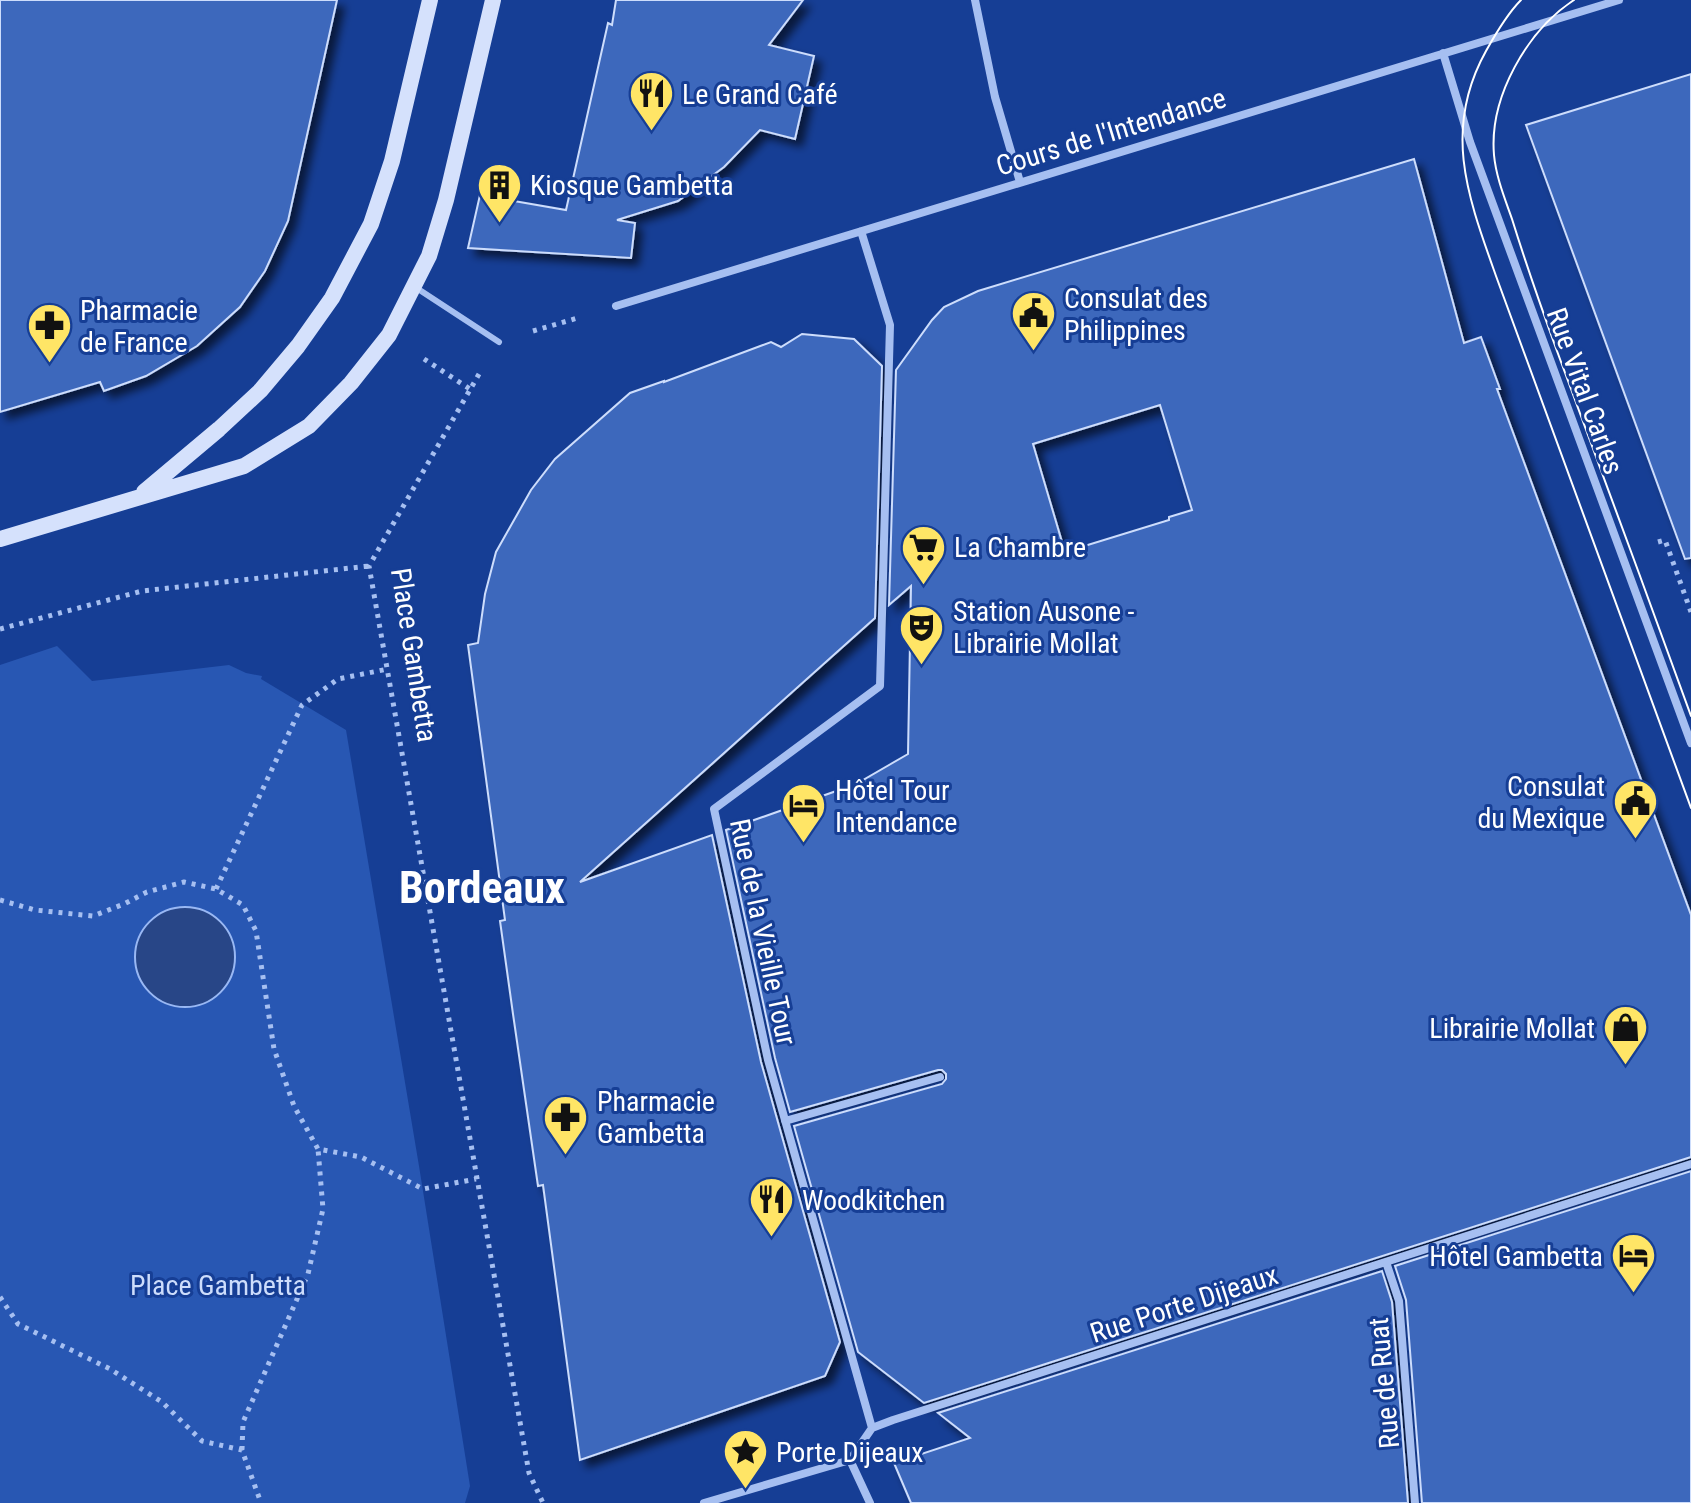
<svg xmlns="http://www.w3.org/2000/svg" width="1691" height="1503" font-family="'Roboto Condensed',sans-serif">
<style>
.green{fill:#2857b3}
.water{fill:#284687;stroke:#99b8f4;stroke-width:2}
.building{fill:#3e68bc;stroke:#cdddfc;stroke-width:2;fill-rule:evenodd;filter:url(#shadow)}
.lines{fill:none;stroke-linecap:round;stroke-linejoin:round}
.path{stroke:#a6bff1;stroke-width:5;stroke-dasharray:4 6;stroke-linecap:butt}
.lane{stroke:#a6bff1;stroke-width:6}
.street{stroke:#a6bff1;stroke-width:8}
.secondary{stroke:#d5e1fc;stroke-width:16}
.tram{stroke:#fff;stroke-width:2}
.labels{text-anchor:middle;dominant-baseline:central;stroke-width:6;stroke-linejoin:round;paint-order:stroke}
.poi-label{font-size:28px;fill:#fff;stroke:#163e95;text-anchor:start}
.street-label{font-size:28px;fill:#fff;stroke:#163e95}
.park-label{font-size:28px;fill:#cdddfc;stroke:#163e95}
.town-label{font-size:44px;font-weight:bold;fill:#fff;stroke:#163e95}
</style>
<defs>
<filter id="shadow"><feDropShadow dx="7" dy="7" stdDeviation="4" flood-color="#0009"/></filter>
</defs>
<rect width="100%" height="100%" fill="#163e95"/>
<path class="green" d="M57,646l35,35 137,-16 17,8 16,3 -1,3 85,51 73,436 51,320 -5,17h-465v-838z"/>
<path class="water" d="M135 957a50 50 0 1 1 100 0a50 50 0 1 1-100 0Z"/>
<path class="building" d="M0,0h337l-49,221 -23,50 -25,36 -43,39 -51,30 -42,15 -4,-9 -100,30z
M616,0h187l-34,45 45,11 -19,83 -35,-9 -36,37 -46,34 -61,19 18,3 -4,35 -163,-10 12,-53 86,15 42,-187 4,2z
M1691,74v484l-6,1 -159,-434z
M1414,159l50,184 17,-6 19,52h-3l194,526v242l-767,246 -66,-51 -64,-226 148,-42 4,-5v-5l-4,-4h-4l-148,42 -15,-54 -49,-228 130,-46 52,-30 3,-168 -22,19 7,-235 36,-50 12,-13 34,-16zM1160,405l32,105 -23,7v3l-104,32 -32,-108z
M802,334l52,5 28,27 -7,252 -295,264 132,-47 49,227 79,280 -15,34 -245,84 -37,-275 -5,1 -25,-172 -13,-93 5,-1 -37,-275 10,-2 7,-49 11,-42 35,-62 24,-31 75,-66 34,-12v1l107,-40 10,5z
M1691,1171v332h-269l-16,-203 -11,-34z
M1382,1271l10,31 16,201h-497l-17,-40 76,-25 -32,-25z"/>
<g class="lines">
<path class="path" d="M533,331l48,-14
M424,359l46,30
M479,374l-110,192 160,907 14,30
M1658,542l7,-2 26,72
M0,629l142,-38 227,-25
M216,889l86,-184 36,-26 50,-10
M0,900l35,10 58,6 31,-12 23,-12 37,-10 32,7 27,16 13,26 18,118 20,57 24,43 43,8 62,32 53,-10
M0,1297l18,27 92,45 52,33 40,39 40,9 19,53
M242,1450l1,-28 65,-148 15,-65 -5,-60"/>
<path class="lane" d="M415,287l84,55"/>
<path class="street" d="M975,0l20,97 25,85
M1443,53l27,89 221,601
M861,231l29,94 -10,361 -166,123 54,251 104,368
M616,306l1003,-306
M785,1121l155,-44
M1386,1262l13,39 16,202
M850,1460l20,43
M704,1503l146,-43 22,-32 21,-8 798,-256"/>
<path class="secondary" d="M144,492l75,-63 41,-38 38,-45 34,-48 39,-74 21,-63 38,-161
M0,539l244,-73 65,-40 42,-43 38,-48 40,-79 17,-56 47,-200"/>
<path class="tram" d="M1521,0c-14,14 -25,33 -35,51 -44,79 -18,146 10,225l195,532
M1574,0c-47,31 -85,97 -80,155 2,22 11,44 18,64 14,45 29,88 45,132 45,122 90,243 134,365"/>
</g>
<defs>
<symbol id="restaurant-pin" viewBox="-11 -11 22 30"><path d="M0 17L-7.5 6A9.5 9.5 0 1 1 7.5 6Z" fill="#ffe566" stroke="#163e95"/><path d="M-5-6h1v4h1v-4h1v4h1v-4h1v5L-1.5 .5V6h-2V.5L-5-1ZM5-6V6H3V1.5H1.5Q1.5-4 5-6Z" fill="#111"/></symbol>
<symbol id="building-pin" viewBox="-11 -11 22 30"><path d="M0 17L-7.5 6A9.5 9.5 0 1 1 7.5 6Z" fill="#ffe566" stroke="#163e95"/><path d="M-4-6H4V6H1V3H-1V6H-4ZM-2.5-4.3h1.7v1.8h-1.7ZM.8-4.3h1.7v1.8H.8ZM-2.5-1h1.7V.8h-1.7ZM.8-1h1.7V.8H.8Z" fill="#111"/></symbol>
<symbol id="civic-pin" viewBox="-11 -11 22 30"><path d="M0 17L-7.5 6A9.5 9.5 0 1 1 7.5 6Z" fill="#ffe566" stroke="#163e95"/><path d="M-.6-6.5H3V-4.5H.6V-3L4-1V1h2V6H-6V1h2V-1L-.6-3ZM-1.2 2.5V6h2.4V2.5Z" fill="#111"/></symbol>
<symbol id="pharmacy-pin" viewBox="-11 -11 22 30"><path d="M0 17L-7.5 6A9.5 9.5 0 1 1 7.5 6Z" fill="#ffe566" stroke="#163e95"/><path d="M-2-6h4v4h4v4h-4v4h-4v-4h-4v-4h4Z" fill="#111"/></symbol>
<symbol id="supermarket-pin" viewBox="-11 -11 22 30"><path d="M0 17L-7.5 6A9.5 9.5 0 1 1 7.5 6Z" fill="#ffe566" stroke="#163e95"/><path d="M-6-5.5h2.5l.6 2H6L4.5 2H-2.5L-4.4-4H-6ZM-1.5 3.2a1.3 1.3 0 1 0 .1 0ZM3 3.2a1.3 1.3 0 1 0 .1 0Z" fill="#111"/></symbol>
<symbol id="theatre-pin" viewBox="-11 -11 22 30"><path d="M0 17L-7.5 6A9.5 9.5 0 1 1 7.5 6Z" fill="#ffe566" stroke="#163e95"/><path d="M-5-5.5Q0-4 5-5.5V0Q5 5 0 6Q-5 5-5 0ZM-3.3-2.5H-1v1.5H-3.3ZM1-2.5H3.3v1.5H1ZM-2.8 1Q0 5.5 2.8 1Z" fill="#111"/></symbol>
<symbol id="hotel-pin" viewBox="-11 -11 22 30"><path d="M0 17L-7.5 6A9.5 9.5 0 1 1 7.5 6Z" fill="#ffe566" stroke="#163e95"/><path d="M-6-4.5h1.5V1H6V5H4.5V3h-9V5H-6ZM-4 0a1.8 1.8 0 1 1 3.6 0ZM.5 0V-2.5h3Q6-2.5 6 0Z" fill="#111"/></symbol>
<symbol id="shop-pin" viewBox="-11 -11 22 30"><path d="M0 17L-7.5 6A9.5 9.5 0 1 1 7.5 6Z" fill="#ffe566" stroke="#163e95"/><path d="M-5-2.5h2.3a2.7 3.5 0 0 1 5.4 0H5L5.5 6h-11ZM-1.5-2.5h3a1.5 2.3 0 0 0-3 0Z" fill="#111"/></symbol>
<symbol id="sight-pin" viewBox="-11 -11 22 30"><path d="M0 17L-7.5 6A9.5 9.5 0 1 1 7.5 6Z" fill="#ffe566" stroke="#163e95"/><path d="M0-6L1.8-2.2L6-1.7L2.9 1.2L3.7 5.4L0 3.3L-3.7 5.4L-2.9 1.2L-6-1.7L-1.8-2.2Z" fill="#111"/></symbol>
</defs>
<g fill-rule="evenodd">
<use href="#restaurant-pin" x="626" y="68" width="51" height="69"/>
<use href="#building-pin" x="474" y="160" width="51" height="69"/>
<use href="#civic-pin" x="1008" y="288" width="51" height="69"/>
<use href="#pharmacy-pin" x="24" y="300" width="51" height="69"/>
<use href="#supermarket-pin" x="898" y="522" width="51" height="69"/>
<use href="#theatre-pin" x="896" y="602" width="51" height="69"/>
<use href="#civic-pin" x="1610" y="776" width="51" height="69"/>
<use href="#hotel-pin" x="778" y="780" width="51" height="69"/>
<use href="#shop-pin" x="1600" y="1002" width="51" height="69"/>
<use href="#pharmacy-pin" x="540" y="1092" width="51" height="69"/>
<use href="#restaurant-pin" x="746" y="1174" width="51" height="69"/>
<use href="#hotel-pin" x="1608" y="1230" width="51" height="69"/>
<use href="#sight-pin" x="720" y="1426" width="51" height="69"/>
</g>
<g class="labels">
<g class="poi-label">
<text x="682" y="94">Le Grand Café</text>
<text x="530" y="185">Kiosque Gambetta</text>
<text x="1064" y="298">Consulat des<tspan x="1064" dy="32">Philippines</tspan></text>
<text x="80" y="310">Pharmacie<tspan x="80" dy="32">de France</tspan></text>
<text x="954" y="547">La Chambre</text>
<text x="953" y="611">Station Ausone -<tspan x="953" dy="32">Librairie Mollat</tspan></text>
<text x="1605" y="786" text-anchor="end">Consulat<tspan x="1605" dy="32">du Mexique</tspan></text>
<text x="835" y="790">Hôtel Tour<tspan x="835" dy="32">Intendance</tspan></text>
<text x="1595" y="1028" text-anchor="end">Librairie Mollat</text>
<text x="597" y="1101">Pharmacie<tspan x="597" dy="32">Gambetta</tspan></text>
<text x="802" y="1200">Woodkitchen</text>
<text x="1603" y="1256" text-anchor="end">Hôtel Gambetta</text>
<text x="776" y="1452">Porte Dijeaux</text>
</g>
<g class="street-label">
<text transform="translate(1111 132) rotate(-17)">Cours de l'Intendance</text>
<text transform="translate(1585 391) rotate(70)">Rue Vital Carles</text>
<text transform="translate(414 655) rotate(81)">Place Gambetta</text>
<text transform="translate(763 932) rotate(78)">Rue de la Vieille Tour</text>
<text transform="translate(1184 1304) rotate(-18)">Rue Porte Dijeaux</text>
<text transform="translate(1384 1383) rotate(-95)">Rue de Ruat</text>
</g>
<g class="park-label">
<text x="218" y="1285">Place Gambetta</text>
</g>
<g class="town-label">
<text x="482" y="888">Bordeaux</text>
</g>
</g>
</svg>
